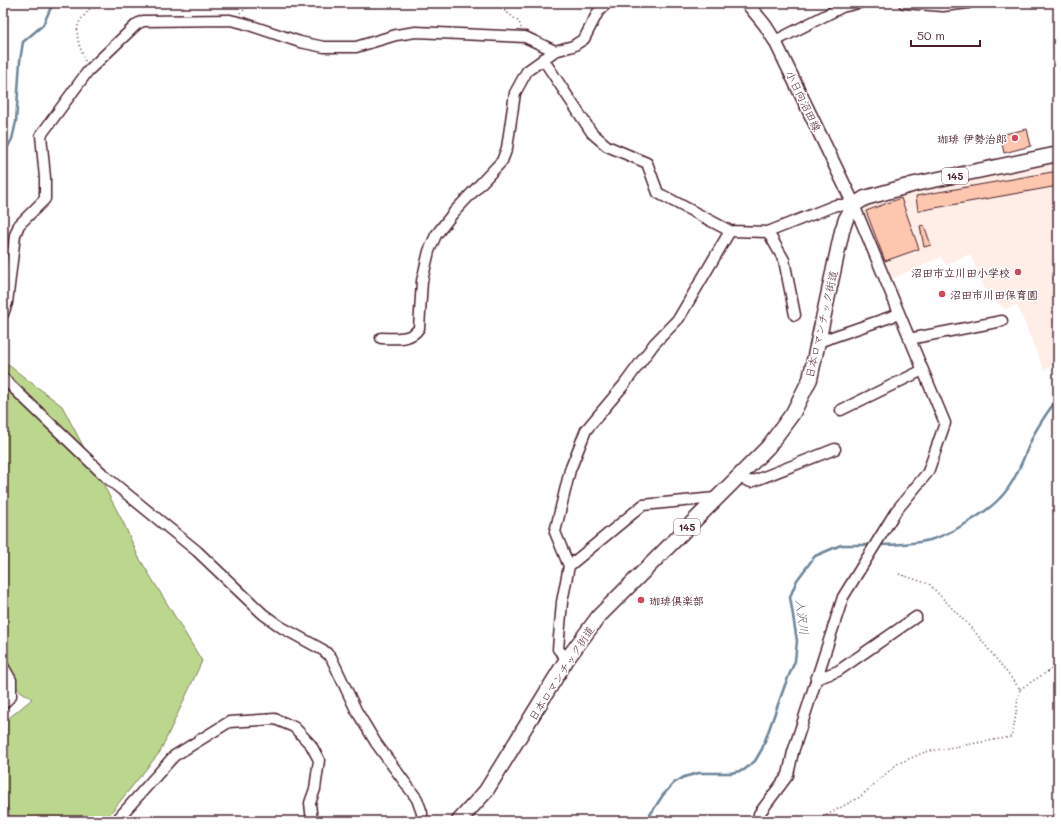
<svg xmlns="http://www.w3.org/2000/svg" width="1061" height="824" font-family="Mali,'Klee One',sans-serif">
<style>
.built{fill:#feeee7}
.green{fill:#bbd78e;stroke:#827b5c}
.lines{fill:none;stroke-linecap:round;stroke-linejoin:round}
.stream{stroke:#6c859a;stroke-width:2.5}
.building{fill:#fdc7af;stroke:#4a1f2b}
.minor-casing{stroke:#4a1f2b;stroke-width:13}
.major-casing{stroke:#4a1f2b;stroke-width:15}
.highway-casing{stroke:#4a1f2b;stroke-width:17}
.path{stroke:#4a1f2b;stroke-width:1.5;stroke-dasharray:1 3;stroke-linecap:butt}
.minor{stroke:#fff;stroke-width:10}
.major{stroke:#fff;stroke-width:12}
.highway{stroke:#fff;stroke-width:14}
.poi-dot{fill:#d1495b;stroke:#fff;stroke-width:1.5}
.labels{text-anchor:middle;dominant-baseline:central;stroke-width:3;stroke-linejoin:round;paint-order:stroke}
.shield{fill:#fff;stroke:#80626b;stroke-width:1}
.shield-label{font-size:10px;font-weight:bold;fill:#4a1f2b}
.street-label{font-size:11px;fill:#4a1f2b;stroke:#fff}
.poi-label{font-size:11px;font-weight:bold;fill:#4a1f2b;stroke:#fff;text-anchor:end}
.water-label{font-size:12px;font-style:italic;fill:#5e5a6c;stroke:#fff}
</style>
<rect width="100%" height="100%" fill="#fff"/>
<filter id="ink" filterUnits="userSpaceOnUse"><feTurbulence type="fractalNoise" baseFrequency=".025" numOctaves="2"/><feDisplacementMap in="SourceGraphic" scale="8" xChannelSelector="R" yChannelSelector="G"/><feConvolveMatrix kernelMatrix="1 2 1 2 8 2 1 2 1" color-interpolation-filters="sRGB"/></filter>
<g filter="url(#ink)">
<path class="built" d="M1058,161v202l-14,7 -27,-65 -12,4 -18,-14 -17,-41 -24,11 -5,-8 -49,22 -29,-65 3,-9 43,-12z"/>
<path class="green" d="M3,361l59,45 62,118 14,32 64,105 -42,91 -56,69h-93l-8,-30v-68l29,-24 -29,-20z"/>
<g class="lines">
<path class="stream" d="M3,156l9,-17 4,-17 4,-61 3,-19 20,-17 10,-22
M878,545c17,0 35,-1 52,-5 21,-6 55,-26 70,-42 16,-16 24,-42 33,-62 6,-12 14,-23 21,-33l4,-3
M646,821l17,-26 11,-12 10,-6 15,-4h32l13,-3 11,-9 7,-12 23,-64 10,-24 2,-20 -7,-44 7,-17 18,-24 26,-11h30"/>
</g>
<path class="building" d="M1027,129l4,17 -27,7 -4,-18z
M1058,171v15l-140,25 -2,-15z
M901,198l18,51 -34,12 -19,-50z
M924,225l7,20 -7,2 -4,-21z"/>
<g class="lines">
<defs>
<path id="minor" d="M904,3l39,3 25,-3
M775,41l67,-34 17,-4
M543,59l49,74 15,13 40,17 11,30 72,38
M768,232l16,28 11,55
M3,314l4,-11 8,-68 4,-10 26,-26v-21l-4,-43 47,-64 49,-47 6,-3 87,-1 13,3 57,19 24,5h32l40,-12 20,-3 109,5 30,14
M381,338c13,0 30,3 38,-10l3,-47 7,-30 7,-16 18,-23 48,-51 5,-13 8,-55 12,-22 28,-20 18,-5 11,-7 14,-27 9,-9
M909,339l93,-18
M818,342l81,-28
M3,378l103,99 91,74 66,63 18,13 42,23 8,7 25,53 20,33 41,56 5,14v8
M841,410l82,-40
M737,477l14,5 84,-33
M569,566l74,-61 72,-7
M567,659l-9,-10 4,-47 7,-36 -14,-34 15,-62 16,-40 37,-44 31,-42 25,-26 51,-87 38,1 68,-27h18l91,218 -17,49 -32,39 -53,86 -50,155 -5,23 -29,39 -1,7
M3,666l8,14v16l-8,8
M816,679l22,-8 78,-54
M116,821l58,-65 55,-34 46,-3 19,8 17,18 8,15 -4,29 -5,14 2,18"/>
<path id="major" d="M747,3l18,22 10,16 79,164"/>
<path id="highway" d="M459,821l27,-30 81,-132 32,-43 169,-169 25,-34 17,-34 32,-148 4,-12 8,-14 11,-7 50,-14 143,-30"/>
</defs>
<use href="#minor" class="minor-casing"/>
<use href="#major" class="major-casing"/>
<use href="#highway" class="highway-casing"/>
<path class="path" d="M495,3l24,19 2,6
M240,13l13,-10
M85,61c-4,-12 -12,-27 -5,-40 4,-7 10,-9 12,-18
M1054,444l4,1
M1020,689l38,-24
M816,821l44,-24 37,-33 28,-12 86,-15c5,-14 5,-32 9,-48l-45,-57 -46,-48 -30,-10"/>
<use href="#minor" class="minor"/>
<use href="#major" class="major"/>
<use href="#highway" class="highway"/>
</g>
</g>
<g class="poi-dot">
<circle cx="1015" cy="138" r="4"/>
<circle cx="1018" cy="272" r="4"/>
<circle cx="942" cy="294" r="4"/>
<circle cx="641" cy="600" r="4"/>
</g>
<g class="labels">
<g class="shield">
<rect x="942" y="168" width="26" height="16" rx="3"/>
<rect x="674" y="519" width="26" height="16" rx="3"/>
</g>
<g class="shield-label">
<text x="955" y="176">145</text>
<text x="687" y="527">145</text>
</g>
<g class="street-label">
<text transform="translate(804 101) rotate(64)">小日向沼田線</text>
<text transform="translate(821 324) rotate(-77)">日本ロマンチック街道</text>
<text transform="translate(561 673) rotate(-57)">日本ロマンチック街道</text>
</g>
<g class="poi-label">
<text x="1007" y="138">珈琲 伊勢治郎</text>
<text x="1010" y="272">沼田市立川田小学校</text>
<text x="950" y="294" text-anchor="start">沼田市川田保育園</text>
<text x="649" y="600" text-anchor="start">珈琲倶楽部</text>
</g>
<g class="water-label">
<text transform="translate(803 617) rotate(83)">入沢川</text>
</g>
</g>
<rect width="1061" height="824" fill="none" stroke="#fff" stroke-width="16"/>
<rect x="8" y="8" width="1045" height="808" fill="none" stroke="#4a1f2b" stroke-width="1.5" filter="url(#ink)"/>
<path d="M911 40v6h69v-6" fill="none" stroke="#4a1f2b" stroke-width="2"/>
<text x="917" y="40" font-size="12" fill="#4a1f2b" stroke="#ffffff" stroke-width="3" paint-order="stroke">50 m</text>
</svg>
